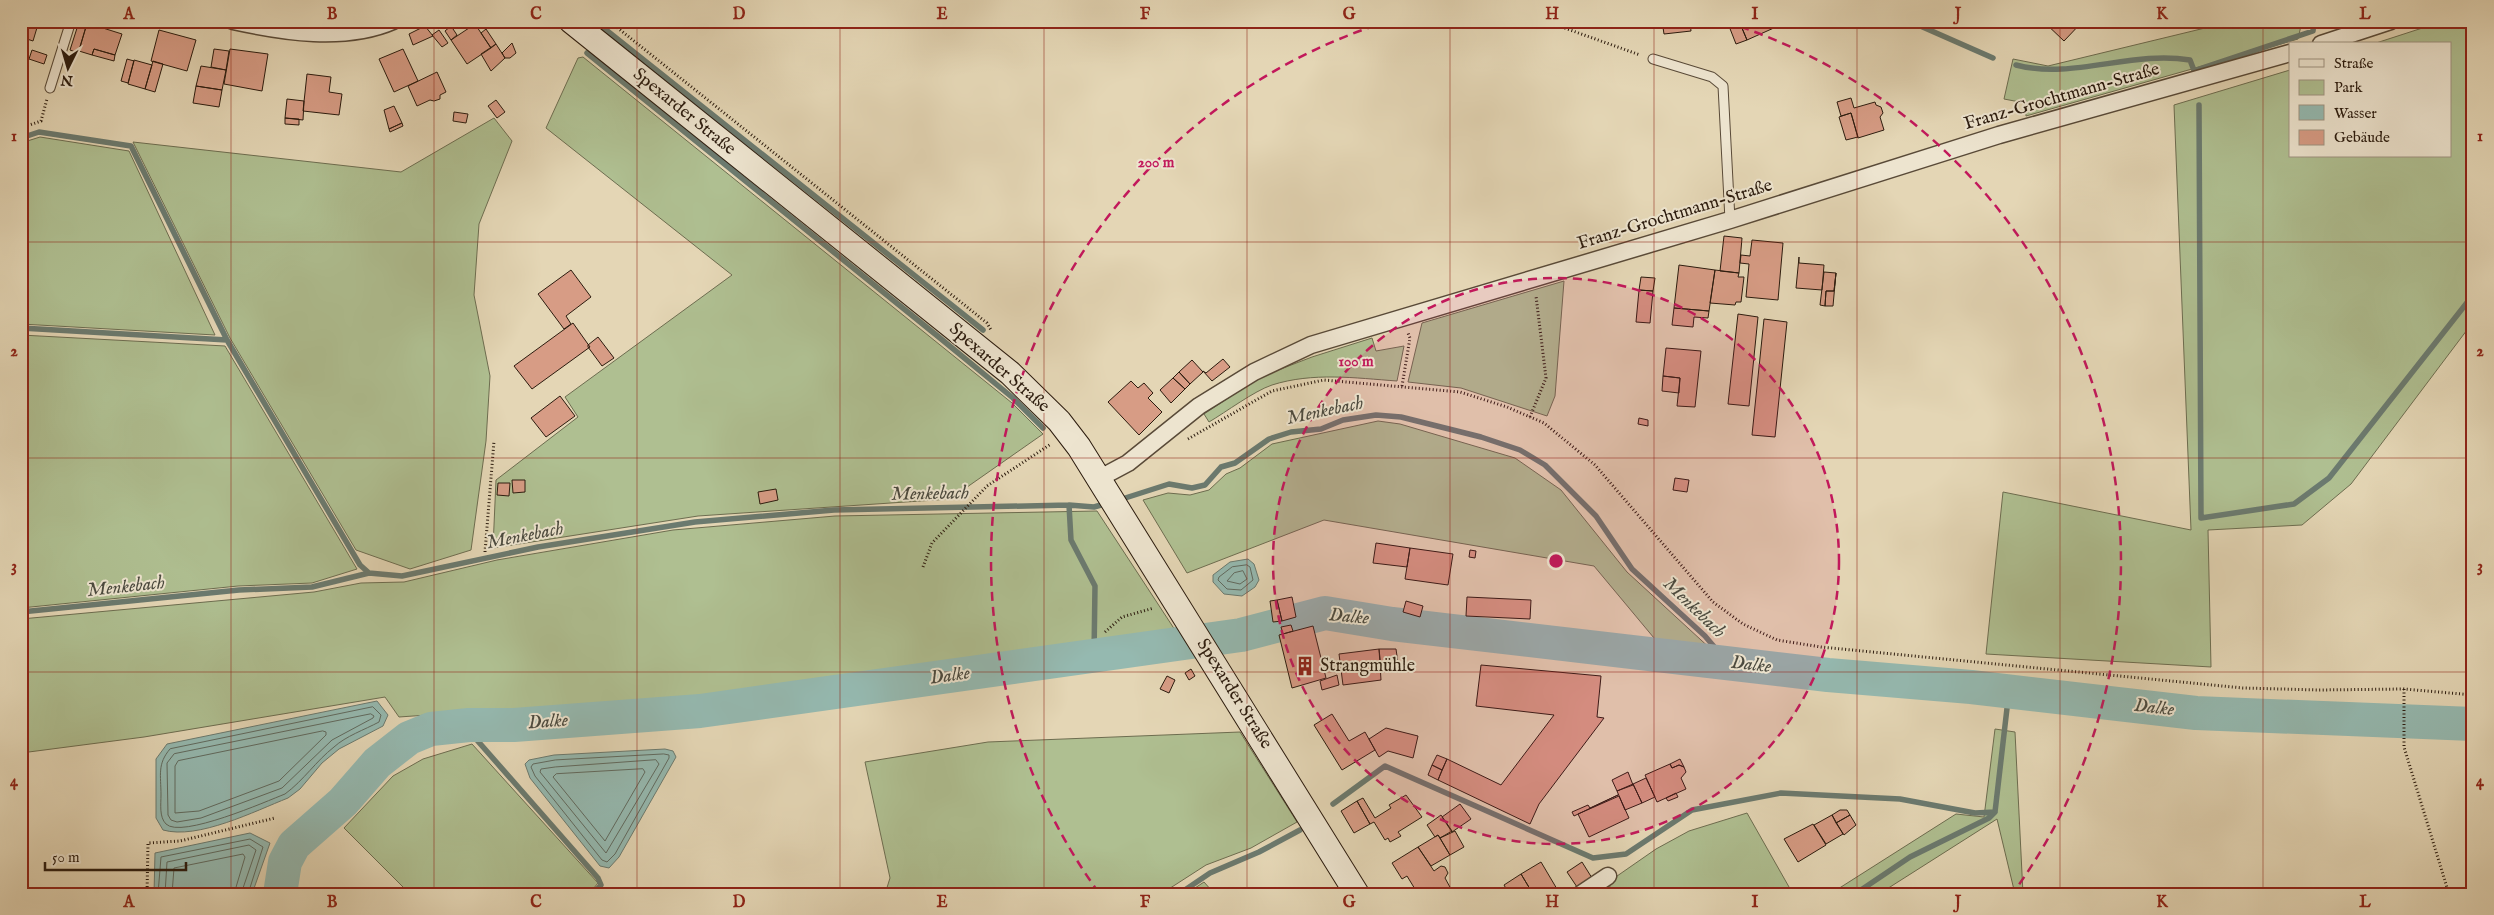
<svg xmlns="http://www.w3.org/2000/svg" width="2494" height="915" font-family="'IM FELL English',serif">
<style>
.green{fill:#afbf91;stroke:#6d6d50}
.water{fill:#95b9b0;stroke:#6b7a6f}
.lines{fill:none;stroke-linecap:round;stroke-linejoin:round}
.shore{stroke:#606a5f;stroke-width:1}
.stream{stroke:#6b7a6f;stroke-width:5.5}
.river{stroke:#95b9b0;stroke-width:34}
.building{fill:#d79c85;stroke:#2b1b0e}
.service-casing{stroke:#594a38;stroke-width:11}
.minor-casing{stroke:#594a38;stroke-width:19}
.secondary-casing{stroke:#2b1b0e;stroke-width:26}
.path{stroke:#2b1b0e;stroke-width:3;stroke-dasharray:1 2.5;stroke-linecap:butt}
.service{stroke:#ede4cf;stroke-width:9}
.minor{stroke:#ede4cf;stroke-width:16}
.secondary{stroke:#ede4cf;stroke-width:24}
.grid{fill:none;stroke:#8f2418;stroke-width:1;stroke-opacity:0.55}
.ring{fill:none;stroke:#c2185b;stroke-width:2.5;stroke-dasharray:9 6}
.labels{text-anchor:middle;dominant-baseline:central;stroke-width:4;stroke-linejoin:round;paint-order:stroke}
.street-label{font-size:18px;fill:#2b1b0e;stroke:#ede4cf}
.poi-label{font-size:18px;fill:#2b1b0e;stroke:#ede4cf;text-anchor:start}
.water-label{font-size:19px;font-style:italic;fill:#4b4a3f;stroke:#ede4cf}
.centre{fill:#c2185b;stroke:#ede4cf;stroke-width:2.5}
.ring-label{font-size:15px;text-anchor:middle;font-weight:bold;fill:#c2185b;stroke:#ede4cf;stroke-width:4;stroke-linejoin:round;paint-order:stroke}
.neatline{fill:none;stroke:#8f2418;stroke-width:2}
.grid-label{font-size:16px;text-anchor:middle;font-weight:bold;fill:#8f2418}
</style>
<rect width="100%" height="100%" fill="#e4d6b5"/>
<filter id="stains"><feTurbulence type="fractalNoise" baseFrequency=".004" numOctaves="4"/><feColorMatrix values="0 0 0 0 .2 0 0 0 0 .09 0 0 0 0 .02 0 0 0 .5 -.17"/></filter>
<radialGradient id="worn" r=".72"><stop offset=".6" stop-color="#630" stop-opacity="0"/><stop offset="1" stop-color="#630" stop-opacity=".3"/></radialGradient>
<path class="green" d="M2234,21h68l-4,18 -272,77 -1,-13 -21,-4 9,-40 35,7z
M2444,21h29v301l-122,162 -49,41 -94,5 3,137 -225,-13 17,-162 188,38 -17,-425 116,-35v86h160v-112h-77z
M583,57l429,346 31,31 -93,65 -252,17 -205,32 3,-68 82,-63 -13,-20 167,-122 -186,-147 32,-70z
M494,118l18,23 -33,83 -5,71 16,81 -4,65 -15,109 -61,19 -54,-19 -126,-212 -97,-196 268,30z
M40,137l89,14 86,184 -194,-11v-181z
M1564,281l-9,115 -8,20 -86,-28 -53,-6 14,-59z
M21,335l204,11 132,223 -45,14 -74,3 -217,22z
M1372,338l4,13 28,-5 -7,35c-42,-3 -84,-9 -125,4 -18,6 -46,27 -63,37l-5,-8 56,-37 52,-20z
M1378,421l22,3 115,34 46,32 66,82 86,79 -49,-1 -70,-84 -270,-46 -137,53 -44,-73 25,-7 22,2 19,-5 17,-16 14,-6 32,-24z
M1097,511l78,119 -481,72 -194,17 -30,-7 -71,5 -14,-20 -241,40 -123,16v-134l293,-27 47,-9 43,-1 93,-22 176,-30 162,-14z
M1995,729l20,3 8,162h-8l-18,-75 -118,75h-49l126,-80 28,3z
M1240,732l57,90 -46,26 -45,17 -45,29h-276l5,-16 -25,-116 123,-20z
M472,744l126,139 -9,11h-179l-66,-66 49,-52 30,-17z
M1747,813l46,81h-177l-9,-11 49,-34 33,-18z
M1204,882l8,9 -3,3h-23z"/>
<path class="water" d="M1248,559l6,5 5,16 -4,7 -13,9 -18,-2 -11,-12v-7l17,-13z
M377,701l11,14 -5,11 -44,23 -17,14 -22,26 -12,9c-33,13 -90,42 -125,32l-7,-12v-59l11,-15z
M2412,709l61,3v24l-61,-2z
M665,749l8,2 3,6 -57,100 -10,11 -9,-2 -70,-88 -5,-14 4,-4 25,-5z
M250,833l20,10 -18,51h-98l1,-41z"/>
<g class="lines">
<path class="shore" d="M1247,565l3,2 3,13 -12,10 -14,-1 -9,-9 1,-3 13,-10z
M1243,571l4,8 -7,5 -13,-3 7,-8z
M373,707l8,8 -2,7c-15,8 -33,14 -45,25 -18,14 -30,33 -49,47 -18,7 -104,45 -119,30 -7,-7 -5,-20 -5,-29 0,-20 -4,-31 9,-46z
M371,714l3,2 -1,2 -41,22 -50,48 -81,30 -24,4 -6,-2 -3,-5 -1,-52 7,-9z
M2473,717l-54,-3 -2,3 2,12 54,2
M323,731l3,1v3l-47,46 -80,30 -24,2v-47l3,-5z
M664,754l5,1v3l-54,96 -8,8 -5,-2 -67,-84 -4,-9 2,-3 22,-4z
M656,760l3,4 -53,89 -66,-81 1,-3 14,-2z
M643,769l2,3 -40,69 -52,-64 3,-3z
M158,894l3,-37 89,-18 13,8 -15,47
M165,894l2,-32 82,-17 7,5 -15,44
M172,894l2,-26 69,-14 2,3 -11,37"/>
<path class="stream" d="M1909,21l84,37
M596,22l387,308
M587,53l353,285 73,60 30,30
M2016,65c57,15 116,-15 174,-5l5,13
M2196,70l117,-39 1,-10
M2199,105l2,413 93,-14 35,-26 144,-183
M21,138l18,-6 92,14 96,194 133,225 9,8
M21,328l206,12
M1119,500l50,-16 23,4 13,-3 16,-18 14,-4 34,-24 22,-7 30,-3 22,-9 33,-5 25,2 80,20 39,13 25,15 51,51 36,53 73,67 22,26
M1069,505l2,35 24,46 -1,69
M21,612l218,-22 73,-3 57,-14 33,3 136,-29 157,-25 139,-12 235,-5 25,2 14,-4
M469,725v6l129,147 3,7 -8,9
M1333,804l52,-38 208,92 33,-4 66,-44 89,-17 119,6 75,14 20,-1 14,-121
M1179,894l31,-21 49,-21 41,-22
M1855,894l55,-37 79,-39 6,-6"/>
<path class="river" d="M280,894l5,-32 9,-17 49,-43 34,-39 32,-25 22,-9 38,-4h45l186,-14 541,-76 84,-22 67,11 291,34 145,17 143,12 225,26 277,11"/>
</g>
<path class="building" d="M21,21h18l-6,20 -12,-4z
M79,21h14l-1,3 -5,-1 -1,4 -8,-2z
M1662,21h28l1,10 -27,3z
M1727,21h12l8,19 -11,4z
M1739,21h35l2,6 -29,13z
M2043,21h40l-19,20z
M87,23l35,11 -7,21 -21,-6 -2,6 -13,-4z
M475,24l16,24 -24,16 -16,-24z
M78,25l8,2 -8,26 -8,-3z
M425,26l8,10 -20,9 -4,-11z
M451,26l6,9 -6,5 -6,-9z
M486,29l10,15 -5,4 -10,-15z
M159,30l37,10 -9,31 -36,-10z
M439,30l9,13 -6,4 -10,-12z
M512,43l4,10 -6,5h-5l-3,-5z
M496,44l9,14 -14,13 -10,-17z
M94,49l21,6 -1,6 -22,-6z
M214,49l15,2 -3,19 -15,-3z
M230,49l38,5 -6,37 -38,-7z
M403,49l15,32 -24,11 -15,-33z
M32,50l15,5 -3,9 -15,-5z
M127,59l7,2 -6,22 -7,-2z
M134,60l18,5 -7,24 -17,-5z
M153,61l10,3 -8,28 -10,-3z
M201,66l25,4 -4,20 -26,-4z
M437,72l9,20 -6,3v4l-6,2 -4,-1 -13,6 -9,-20z
M307,74l24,3 -2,15 13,2 -3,21 -36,-4z
M196,86l26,4 -3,17 -26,-4z
M1851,98l3,10 21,-6 1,3 5,2 2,6 -3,4 4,13 -26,8 -7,-25 -10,3 -4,-14z
M287,99l17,2 -1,19 -18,-2z
M496,100l9,12 -8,6 -9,-12z
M394,106l8,17 -13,6 -5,-19z
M454,112l14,2 -2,9 -13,-2z
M1851,113l7,24 -12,3 -7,-23z
M285,118l14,1v6l-14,-1z
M402,123l1,3 -13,6 -1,-3z
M1724,236l18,2 -3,35 -19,-2z
M1752,240l31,3 -5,57 -32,-3 3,-33 -9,-1 1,-8 9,1z
M1799,257v6l25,2 -2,25 -26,-2z
M1679,265l36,5 -6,41 -35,-3z
M571,270l20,27 -25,19 5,8 -7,5 -26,-35z
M1715,270l24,3 -1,4h6l-3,25h-5l-1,3 -25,-2z
M1824,272l12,1 -2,18h-8l-1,15 -5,-1z
M1836,273l-3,33h-8l1,-15h8z
M1641,277l14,1 -2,13 -14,-1z
M1639,290l14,1 -3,32 -14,-1z
M1674,308l35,3 -1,7 -14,-1 -1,10 -21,-2z
M1738,314l20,3 -9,89 -21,-2z
M1764,319l23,3 -12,115 -23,-2z
M573,323l17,24 -58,42 -18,-23z
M598,337l16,21 -12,8 -14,-19v-2z
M1666,348l35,3 -6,56 -18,-1 3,-28 -17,-2z
M1223,359l7,8 -18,14 -9,-10 3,2z
M1192,360l11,12 -13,12 -11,-12z
M1179,372l11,12 -5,5 -12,-11z
M1663,376l17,2 -1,15 -17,-2z
M1173,378l12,11 -14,14 -11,-13z
M1131,381l7,7 6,-5 9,10 -5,5 14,14 -23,23 -31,-33z
M560,396l15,20 -29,21 -15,-19z
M1639,418l9,2v6l-10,-2z
M1675,478l14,2 -2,12 -14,-2z
M512,480h13v12l-12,1z
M498,483h12l-1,13 -12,-1z
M776,489l2,11 -18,4 -2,-12z
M1376,543l34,5 -3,19 -34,-4z
M1410,548l43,6 -5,31 -43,-6z
M1470,550l6,1 -1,7 -6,-1z
M1292,597l4,20 -14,4 -5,-21z
M1467,597l64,3 -1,19 -64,-3z
M1277,600l5,21 -9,1 -3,-21z
M1406,601l17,5 -3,11 -17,-5z
M1291,625l2,6 -10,3 -2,-7z
M1313,626l13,52 -34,10 -13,-53z
M1379,649h17l2,14 -17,4z
M1379,649l2,31 -38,5 -4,-31z
M1481,665l120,11 -4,41 7,1 -65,86 -9,20 -92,-44 9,-21 54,26 53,-70 -78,-9z
M1191,669l4,7 -6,4 -4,-7z
M1337,675l2,10 -17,5 -2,-9z
M1167,676l8,4 -6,13 -9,-4z
M1332,714l17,27 16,-9 10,18 -33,20 -28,-45z
M1386,728l32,8 -5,22 -25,-7 -9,6 -10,-18z
M1437,755l10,4 -5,11 -10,-5z
M1680,759l4,8 -5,-2 -7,3 -2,-4z
M1670,764l2,4 7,-3 5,2 2,5 -5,6 5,11 -29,13 -12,-27z
M1432,765l10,5 -4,10 -10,-5z
M1628,772l5,13 -16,6 -5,-11z
M1646,778l9,19 -13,6 -9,-19z
M1633,784l9,19 -17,7 -8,-19z
M1676,793l2,4 -10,4 -2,-3z
M1406,795l16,22 -24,15 3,4 -11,6 -2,-4 -3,2 -11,-18 -4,2 -13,-23 6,-3 12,20 16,-10 -2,-3z
M1618,795l-44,21 -2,-4 16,-7 2,3z
M1619,796l10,22 -40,19 -11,-23z
M1357,801l13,23 -16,9 -13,-22z
M1460,804l11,15 -19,13 -10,-15z
M1840,810h7l3,5 -14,8 -4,-8z
M1441,815l11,16 -12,7 -2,-3 -3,2 -8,-12z
M1832,815l11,19 -17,10 -12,-19z
M1850,815l6,10 -12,10 -8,-12z
M1813,824l13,21 -28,17 -14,-23z
M1455,831l9,16 -14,8 -10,-17z
M1438,835l12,20 -19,11 -13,-19z
M1418,847l16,24 7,-5 4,1 3,6 -3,5 6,11 -7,5h-26l-11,-18 -5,3 -10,-16z
M1541,862l16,27 -8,5h-16l-12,-20z
M1582,862l10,16 -15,9 -10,-15z
M1521,874l12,20h-24l-5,-9z"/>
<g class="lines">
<defs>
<path id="service" d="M1653,59l59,18 11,9 7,134
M50,88l21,-67"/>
<path id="minor" d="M233,21c50,11 112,21 160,0
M2321,44l70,-23
M1100,478l28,-15 71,-57 55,-34 57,-27 419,-125 269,-85 291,-82
M1581,894l27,-18"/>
<path id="secondary" d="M571,21l439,352 49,48 20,26 278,447"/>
</defs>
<use href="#service" class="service-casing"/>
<use href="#minor" class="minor-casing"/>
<use href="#secondary" class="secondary-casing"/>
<path class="path" d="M609,21l378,302 4,7
M1545,21l95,34
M21,128l20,-7 6,-22
M1402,386l8,-48 -2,-5
M1530,417l16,-39 -10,-82
M1188,439l84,-48 52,-11 136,12 47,15 37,16 51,42 118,137 30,22 34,16 44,7 422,41 76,2 85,-1 69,6
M485,552l9,-111
M923,567l9,-24 55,-57 64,-42
M1105,632l17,-15 32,-9
M2404,689v58l45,147
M147,894l1,-51 32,-2 95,-23"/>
<use href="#service" class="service"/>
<use href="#minor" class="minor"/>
<use href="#secondary" class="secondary"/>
</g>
<path class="grid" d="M231,21v873M434,21v873M637,21v873M840,21v873M1044,21v873M1247,21v873M1450,21v873M1654,21v873M1857,21v873M2060,21v873M2263,21v873M21,242h2452M21,458h2452M21,672h2452"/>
<circle cx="1556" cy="561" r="283" fill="#c2185b" fill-opacity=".12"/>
<g class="ring">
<circle cx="1556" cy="561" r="283"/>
<path d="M1099 893A565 565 0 0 1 1386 22M1726 22A565 565 0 0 1 2013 893"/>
</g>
<defs>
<symbol id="building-bare" viewBox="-9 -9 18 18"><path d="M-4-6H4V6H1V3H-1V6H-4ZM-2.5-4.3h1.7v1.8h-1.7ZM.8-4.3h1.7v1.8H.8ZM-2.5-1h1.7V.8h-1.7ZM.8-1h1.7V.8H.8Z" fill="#8f2418" stroke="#ede4cf" stroke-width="2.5" paint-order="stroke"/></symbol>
</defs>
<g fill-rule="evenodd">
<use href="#building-bare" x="1291" y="652" width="28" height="28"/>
</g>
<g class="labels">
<g class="street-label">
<text transform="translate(2062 97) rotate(-16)">Franz-Grochtmann-Straße</text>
<text transform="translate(684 112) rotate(39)">Spexarder Straße</text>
<text transform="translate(1675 215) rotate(-17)">Franz-Grochtmann-Straße</text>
<text transform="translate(999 368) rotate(41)">Spexarder Straße</text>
<text transform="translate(1234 694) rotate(58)">Spexarder Straße</text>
</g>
<g class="poi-label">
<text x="1320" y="666">Strangmühle</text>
</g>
<g class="water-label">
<text transform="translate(1325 411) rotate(-12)">Menkebach</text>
<text transform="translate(930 494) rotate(-1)">Menkebach</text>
<text transform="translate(525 536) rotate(-11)">Menkebach</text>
<text transform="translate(126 587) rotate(-6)">Menkebach</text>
<text transform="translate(1694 608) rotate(44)">Menkebach</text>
<text transform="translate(1349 617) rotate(5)">Dalke</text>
<text transform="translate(1751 665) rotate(6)">Dalke</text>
<text transform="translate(950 676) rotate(-8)">Dalke</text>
<text transform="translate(2154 708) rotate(6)">Dalke</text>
<text transform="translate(548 722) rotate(-4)">Dalke</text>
</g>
</g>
<circle cx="1556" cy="561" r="8" class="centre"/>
<g class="ring-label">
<text x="1156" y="167">200 m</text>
<text x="1356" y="366">100 m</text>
</g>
<rect width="2494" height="915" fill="none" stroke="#e4d6b5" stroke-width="55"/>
<rect x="2289" y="42" width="162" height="115" fill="#ede4cf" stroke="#9f9482"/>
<rect x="2299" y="59" width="25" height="8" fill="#ede4cf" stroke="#9f9482"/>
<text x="2334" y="68" font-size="15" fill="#2b1b0e">Straße</text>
<rect x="2299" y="80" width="25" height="15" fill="#afbf91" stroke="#9f9482"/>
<text x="2334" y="92" font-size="15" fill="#2b1b0e">Park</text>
<rect x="2299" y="105" width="25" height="15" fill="#95b9b0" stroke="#9f9482"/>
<text x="2334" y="118" font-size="15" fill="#2b1b0e">Wasser</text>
<rect x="2299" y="130" width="25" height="15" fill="#d79c85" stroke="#9f9482"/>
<text x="2334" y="142" font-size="15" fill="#2b1b0e">Gebäude</text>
<g transform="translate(68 68) rotate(185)" stroke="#ede4cf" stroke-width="4" paint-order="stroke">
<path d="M0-4L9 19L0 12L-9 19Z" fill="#2b1b0e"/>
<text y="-8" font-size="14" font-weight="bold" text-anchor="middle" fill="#2b1b0e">N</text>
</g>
<path d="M45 862v8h141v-8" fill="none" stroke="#2b1b0e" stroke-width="2.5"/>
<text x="52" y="862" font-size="15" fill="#2b1b0e" stroke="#ede4cf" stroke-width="4" paint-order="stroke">50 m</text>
<rect x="28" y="28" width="2438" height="860" class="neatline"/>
<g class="grid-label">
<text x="129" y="19">A</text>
<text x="332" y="19">B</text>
<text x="536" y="19">C</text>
<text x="739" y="19">D</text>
<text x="942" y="19">E</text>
<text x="1145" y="19">F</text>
<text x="1349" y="19">G</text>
<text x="1552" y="19">H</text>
<text x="1755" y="19">I</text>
<text x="1958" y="19">J</text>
<text x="2162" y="19">K</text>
<text x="2365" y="19">L</text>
<text x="14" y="141">1</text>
<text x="2480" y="141">1</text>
<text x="14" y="356">2</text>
<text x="2480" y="356">2</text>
<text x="14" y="571">3</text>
<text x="2480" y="571">3</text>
<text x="14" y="786">4</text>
<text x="2480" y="786">4</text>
<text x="129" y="907">A</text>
<text x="332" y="907">B</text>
<text x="536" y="907">C</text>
<text x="739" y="907">D</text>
<text x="942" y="907">E</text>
<text x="1145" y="907">F</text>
<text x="1349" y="907">G</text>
<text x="1552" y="907">H</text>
<text x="1755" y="907">I</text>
<text x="1958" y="907">J</text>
<text x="2162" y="907">K</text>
<text x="2365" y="907">L</text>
</g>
<rect width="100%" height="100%" filter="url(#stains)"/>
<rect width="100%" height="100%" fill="url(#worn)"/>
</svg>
